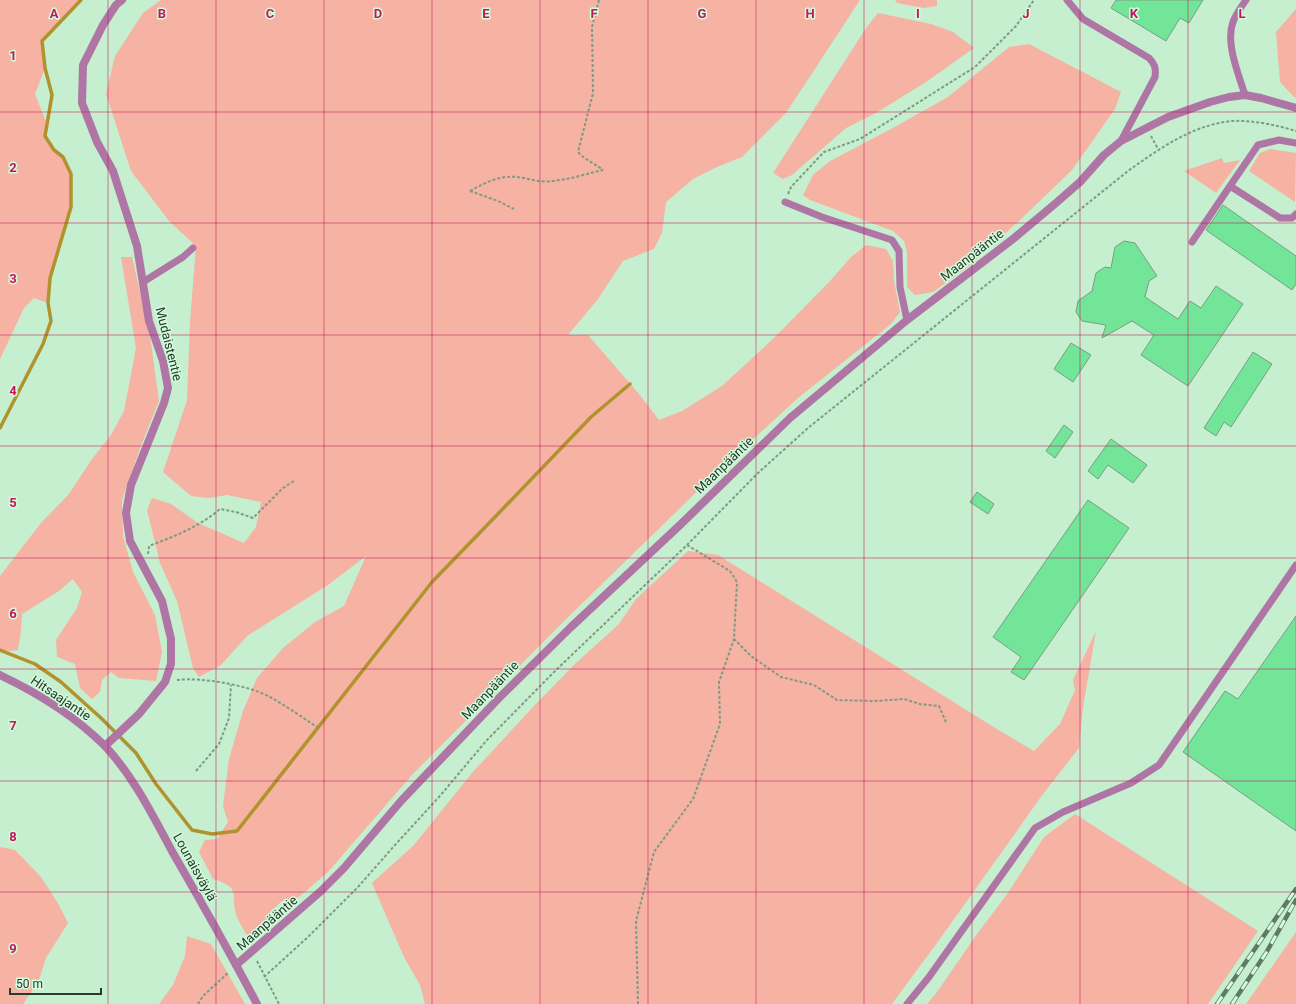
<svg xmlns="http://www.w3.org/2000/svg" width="1296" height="1004" font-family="Roboto,sans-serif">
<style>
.green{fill:#f6b2a3}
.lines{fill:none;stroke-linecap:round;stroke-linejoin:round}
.stream{stroke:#b0932d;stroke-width:3.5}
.building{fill:#72e598;stroke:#789f82}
.path{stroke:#7d9b84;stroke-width:2;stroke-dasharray:3 2;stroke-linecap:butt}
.service{stroke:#ae75a5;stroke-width:7}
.minor{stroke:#ae75a5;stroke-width:8}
.tertiary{stroke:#ae75a5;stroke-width:8}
.rail-casing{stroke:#607966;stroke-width:4.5}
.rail{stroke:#d2fcdc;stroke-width:3;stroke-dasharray:9;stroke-linecap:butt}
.grid{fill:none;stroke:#c2185b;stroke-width:1;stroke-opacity:0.55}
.labels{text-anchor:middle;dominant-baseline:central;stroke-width:3;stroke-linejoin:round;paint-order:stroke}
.street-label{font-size:13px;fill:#293a2d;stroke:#d2fcdc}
.grid-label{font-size:13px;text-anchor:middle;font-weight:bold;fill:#c2185b;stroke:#d2fcdc;stroke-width:3;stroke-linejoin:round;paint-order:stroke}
</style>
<rect width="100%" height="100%" fill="#c5efcf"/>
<path class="green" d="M0,0H81L42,41L45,68L35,94L46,122L45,136L54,150L63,157L71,174V207L50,278L48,303L34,298L24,308L0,359Z
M161,0H860L786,113L742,157L717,167L693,179L666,202L662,233L654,249L623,261L598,299L568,335H588L639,394L659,420L682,411L722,386L775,337L830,281L851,257L866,245L886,249L893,261L894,281L900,312L891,324L798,398L716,473L565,620L411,776L328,872L299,897L282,901L270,912L263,934L249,940C246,932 240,925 237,917C229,895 244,889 213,879L199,852L205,840L217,839L228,822L223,806L229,759L243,711L257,678L283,648L315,622L344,606L366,556L328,585L247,636L221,665L199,677L193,668L177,601L160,563L147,510L152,498L171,504L198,523L244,543L256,527L261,502L227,495L209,498L191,496L163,472L187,400L190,322L196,246L169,221L131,171L106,94L115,56L143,13Z
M895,0H937V6L923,8L897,3Z
M1296,9V98L1294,97L1280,82L1276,32Z
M878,13L931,24L953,32L974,48L926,82L876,113L846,128L792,175L783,179L773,173L866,28Z
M1029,44L1121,92L1115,109L1072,170L1019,221L965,269L933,292L915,295L907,287V252L904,241L893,231L810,200L803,195L813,175L830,161L893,128L948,97L1009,47Z
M1270,149L1296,153L1295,202L1249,171L1260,153Z
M1222,158L1224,163L1240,160L1216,193L1184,171Z
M121,257H132L150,336L159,401L142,443L122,500L123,536L133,572L155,615L162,652L156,681L119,678L111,672L102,680L100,692L92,699L80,688L75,664L57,657L56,640L77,608L82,592L73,579L59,591L22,614L21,630L18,650L0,652V576L41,523L69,494L92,459L111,435L124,411L136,348Z
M688,551L718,555L1000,731L1034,751L1060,724L1075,690L1073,680L1096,631L1083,707L1079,748L1043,794L942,936L892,1004H425L420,985L404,957L372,883L413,846L472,773L533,707L575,664L619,624L636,599Z
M1075,814L1258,931L1208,1004H927L937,992L977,934L1008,893L1044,837Z
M1,847L15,850L41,877L59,905L68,923L46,958L38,983L23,1004H0V848Z
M1296,932V1004H1246Z
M187,936L211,944L245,1004H159L173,985L185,956Z"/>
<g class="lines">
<path class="stream" d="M0,428L43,344L51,321L48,303L50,278L71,207V174L63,157L54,150L45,136L52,95L45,68L42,41L81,0
M0,650L35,664L61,682L101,718L136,753L156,784L192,830L212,834L237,831L432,582L494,518L591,417L630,384"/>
</g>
<path class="building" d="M1116,0H1203L1189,23L1180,18L1166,41L1111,8Z
M1223,205L1296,256V284L1292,290L1206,230Z
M1124,241L1135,243L1157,276L1149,281L1145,297L1178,319L1190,301L1201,308L1216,286L1243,304L1188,386L1141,355L1154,335L1132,321L1102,338L1106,325L1082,321L1076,312L1078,301L1092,291L1096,273L1105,267L1111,268L1115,247Z
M1071,343L1091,355L1073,382L1054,369Z
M1253,352L1272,364L1231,427L1224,422L1216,436L1204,428Z
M1064,425L1073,432L1055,458L1046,451Z
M1111,439L1147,465L1133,483L1108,465L1098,479L1088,471Z
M977,492L994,504L988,514L970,502Z
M1088,500L1129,528L1024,680L1011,672L1021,657L993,637Z
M1296,616V831L1183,752L1225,691L1238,699Z"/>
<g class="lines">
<path class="path" d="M599,0L592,27L593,93L578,152C585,160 594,163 603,170
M1151,136L1158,149
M470,191C485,183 499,175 517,177C528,178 539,183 551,181C568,180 586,174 603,170
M470,191L498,201L514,209
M788,194L791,187L824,152L860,139L975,67L1016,26L1034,0
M687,545L730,571L737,582L734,639L751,656L781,677L814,685L837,700L874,701L904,699L920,704L939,706L946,722
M148,554L149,546C175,536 199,527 220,509L236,512L253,518L283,488L294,481
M177,680C201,677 248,685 270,697C286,706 302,717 317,727
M196,771L219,744L229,718L231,685
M257,961L279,1004
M264,977L309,936L358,887L395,845L439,797L487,740L556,670L687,545L758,473L808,428L1128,171C1159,149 1192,125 1232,121C1253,120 1276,125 1296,131
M198,1004L203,996L229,972
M638,1004L636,921L654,852L693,799L720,724L719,682L734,639"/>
<path class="service" d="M1067,0L1083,19L1149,58C1155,64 1156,68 1155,77L1121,141
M1245,95C1239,75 1225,43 1233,22C1236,14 1241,7 1246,0
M1296,143L1279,140L1258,145L1230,186L1280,218H1292L1296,214
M785,202L822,217L892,240L899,251L900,287L907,320
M1192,242L1230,186
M143,282L183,257L193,248
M907,1004L929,977L1035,828L1063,812L1131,783L1159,765L1296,565"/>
<path class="minor" d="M105,746L139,714L165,682L171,664V639L162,601L130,541L126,513L131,485L164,403L168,388L163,361L149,321L137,246L113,171L97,142L82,103L83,65L103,25L116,5L122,0
M236,965L321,891L344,868L401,801L499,698L570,628L680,525L790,418L907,320L1013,239L1056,203L1080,182L1104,155L1121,141L1168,117L1210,102L1229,97L1245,95L1261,98L1296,108"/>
<path class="tertiary" d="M0,675C38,693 75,716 105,746C134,777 153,816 173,853C202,903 230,953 257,1004"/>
<defs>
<path id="rail" d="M1217,1004L1296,889
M1232,1004L1266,953L1296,900"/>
</defs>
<use href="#rail" class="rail-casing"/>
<use href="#rail" class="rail"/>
</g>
<path class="grid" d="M108,0V1004M216,0V1004M324,0V1004M432,0V1004M540,0V1004M648,0V1004M756,0V1004M864,0V1004M972,0V1004M1080,0V1004M1188,0V1004M0,112H1296M0,223H1296M0,335H1296M0,446H1296M0,558H1296M0,669H1296M0,781H1296M0,892H1296"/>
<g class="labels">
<g class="street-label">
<text transform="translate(972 255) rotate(-38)">Maanpääntie</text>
<text transform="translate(169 344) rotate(76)">Mudaistentie</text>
<text transform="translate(724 465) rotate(-44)">Maanpääntie</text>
<text transform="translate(490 690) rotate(-46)">Maanpääntie</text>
<text transform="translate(61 698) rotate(34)">Hitsaajantie</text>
<text transform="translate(195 867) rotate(61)">Lounaisväylä</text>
<text transform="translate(267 923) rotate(-41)">Maanpääntie</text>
</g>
</g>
<g class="grid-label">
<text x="54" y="18">A</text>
<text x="162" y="18">B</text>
<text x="270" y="18">C</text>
<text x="378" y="18">D</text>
<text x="486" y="18">E</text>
<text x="594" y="18">F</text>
<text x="702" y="18">G</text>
<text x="810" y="18">H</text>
<text x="918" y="18">I</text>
<text x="1026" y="18">J</text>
<text x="1134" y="18">K</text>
<text x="1242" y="18">L</text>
<text x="13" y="60">1</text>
<text x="13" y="172">2</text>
<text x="13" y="283">3</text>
<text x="13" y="395">4</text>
<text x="13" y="507">5</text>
<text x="13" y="618">6</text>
<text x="13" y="730">7</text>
<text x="13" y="841">8</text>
<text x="13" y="953">9</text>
</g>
<path d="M10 988v6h91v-6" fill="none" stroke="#293a2d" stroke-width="2"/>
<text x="16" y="988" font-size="12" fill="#293a2d" stroke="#d2fcdc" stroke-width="3" paint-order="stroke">50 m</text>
</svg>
